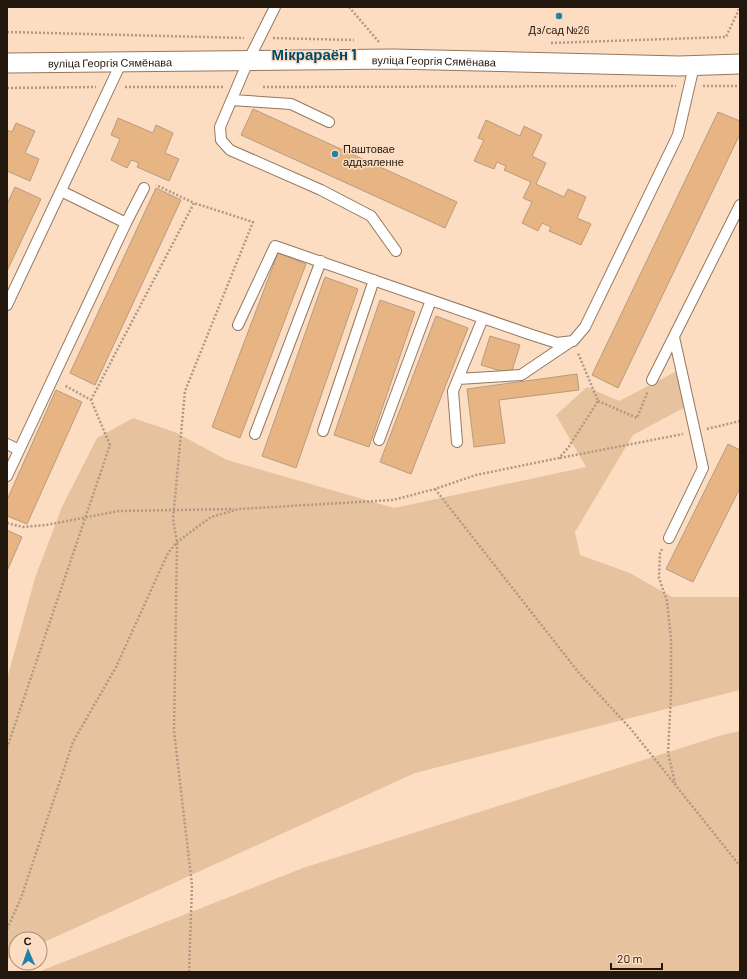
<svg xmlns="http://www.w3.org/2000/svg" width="747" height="979" font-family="Barlow,sans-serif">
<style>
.green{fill:#e7c29f}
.building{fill:#e7b484;stroke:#b79b81}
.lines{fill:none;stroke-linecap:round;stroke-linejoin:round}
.service-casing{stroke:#93785f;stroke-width:12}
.minor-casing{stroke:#93785f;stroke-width:21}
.path{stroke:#b09883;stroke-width:2.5;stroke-dasharray:2 2;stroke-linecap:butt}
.service{stroke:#fff;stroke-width:10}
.minor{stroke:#fff;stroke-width:19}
.poi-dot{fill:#1f81ac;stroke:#fcddc2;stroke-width:1.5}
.labels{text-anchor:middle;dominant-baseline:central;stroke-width:3;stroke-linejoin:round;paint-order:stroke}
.poi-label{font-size:11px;fill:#22170d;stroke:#fcddc2}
.street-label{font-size:11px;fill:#22170d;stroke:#fcddc2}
.district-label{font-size:15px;font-weight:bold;fill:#014b68;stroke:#fcddc2}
</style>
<rect width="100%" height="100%" fill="#fcddc2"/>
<path class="green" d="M677,371L695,402L633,435L575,532L580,555L630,573L672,597H740V690L415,773L40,944V939H16V955L7,959V679L35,578L62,507L97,438L133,418L175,432L227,460L394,508L586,467L556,415L587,387L619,401Z
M740,731V972H38L303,868L722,735Z"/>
<path class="building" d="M253,109L457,202L445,228L241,135Z
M718,112L740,121V134L618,388L592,375Z
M118,118L153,133L156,125L173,133L165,153L179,159L169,181L137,167L139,163L131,160L127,168L111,160L120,139L111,135Z
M486,120L520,136L524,126L542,135L532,156L546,163L536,184L564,197L568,189L586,197L577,218L591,224L581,245L549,231L551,227L542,223L538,231L522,223L532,202L523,198L531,182L504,170L506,166L497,162L494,169L474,161L484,140L478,138Z
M16,123L35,131L25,153L39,159L30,181L7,171V130L12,132Z
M15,187L41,199L7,271V204Z
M156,188L181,200L95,385L70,373Z
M278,253L306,264L240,438L212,427Z
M325,277L358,289L296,468L262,456Z
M380,300L415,312L369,447L334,435Z
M436,316L468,328L411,474L380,462Z
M490,336L520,345L511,374L481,365Z
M577,374L579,390L499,400L505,443L474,447L467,389Z
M56,390L82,402L27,524L7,516V500Z
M728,444L740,450V488L693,582L666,569Z
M7,530L22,537L7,571Z"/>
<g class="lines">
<defs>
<path id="service" d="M275,7L249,59L220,127L221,140L230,150L321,190L371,216L396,251
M232,100L291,104L329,122
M126,223L144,188
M7,305L122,61
M238,325L275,246L529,334L557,343L573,341L585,327L678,135L694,66
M458,379L521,375L570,342
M652,380L740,205
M323,431L374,280
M255,434L321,261
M379,440L431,300
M457,442L453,391L483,318
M7,444L19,450
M7,476L126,223L61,191
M669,538L703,468L674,337"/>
<g id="minor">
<path id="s1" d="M7,63L393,59L679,66L740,64"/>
</g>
</defs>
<use href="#service" class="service-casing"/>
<use href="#minor" class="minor-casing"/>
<path class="path" d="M349,7L379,42
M7,32L244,38
M273,38L354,40
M551,43L726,37L740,7
M703,86H740
M125,87H224
M263,87L676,86
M7,88L96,87
M91,400L194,203L156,185
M598,401L637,418L648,391
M707,429L740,421
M560,458L683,434
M435,489L579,673L630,728L740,866
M7,523L23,527L46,525L119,511L234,509
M662,549L660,553L659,578L667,601L671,639V694L668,753L675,783
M7,748L110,445L91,400L64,385
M7,929L21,898L73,742L116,667L168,553L177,542L211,517L239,509L393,500L435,489L476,475L559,458L568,448L598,401L578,353
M189,972L192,885L174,731L177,542L173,519L185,391L253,222L194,203"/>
<use href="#service" class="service"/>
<use href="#minor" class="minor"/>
</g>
<g class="poi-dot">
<circle cx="559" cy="16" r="4"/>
<circle cx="335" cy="154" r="4"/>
</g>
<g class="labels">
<g class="poi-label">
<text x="559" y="29">Дз/сад №26</text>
<text x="343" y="148" text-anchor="start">Паштовае<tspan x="343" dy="13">аддзяленне</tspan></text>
</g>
<g class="street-label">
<text stroke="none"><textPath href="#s1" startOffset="427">вуліца Георгія Сямёнава</textPath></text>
<text stroke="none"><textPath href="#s1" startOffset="103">вуліца Георгія Сямёнава</textPath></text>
</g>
<g class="district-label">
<text x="314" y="54">Мікрараён 1</text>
</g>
</g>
<rect width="747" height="979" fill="none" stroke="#22170d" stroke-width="16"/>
<g transform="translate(28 951) rotate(358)"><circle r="19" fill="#fcddc2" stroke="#a58e7a"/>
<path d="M0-3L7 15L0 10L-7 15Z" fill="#1f81ac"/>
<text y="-6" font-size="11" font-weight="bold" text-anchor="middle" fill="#22170d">С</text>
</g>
<path d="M611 963v6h51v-6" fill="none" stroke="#22170d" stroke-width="2"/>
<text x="617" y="963" font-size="12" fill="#22170d" stroke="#fcddc2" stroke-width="3" paint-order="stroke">20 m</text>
</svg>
